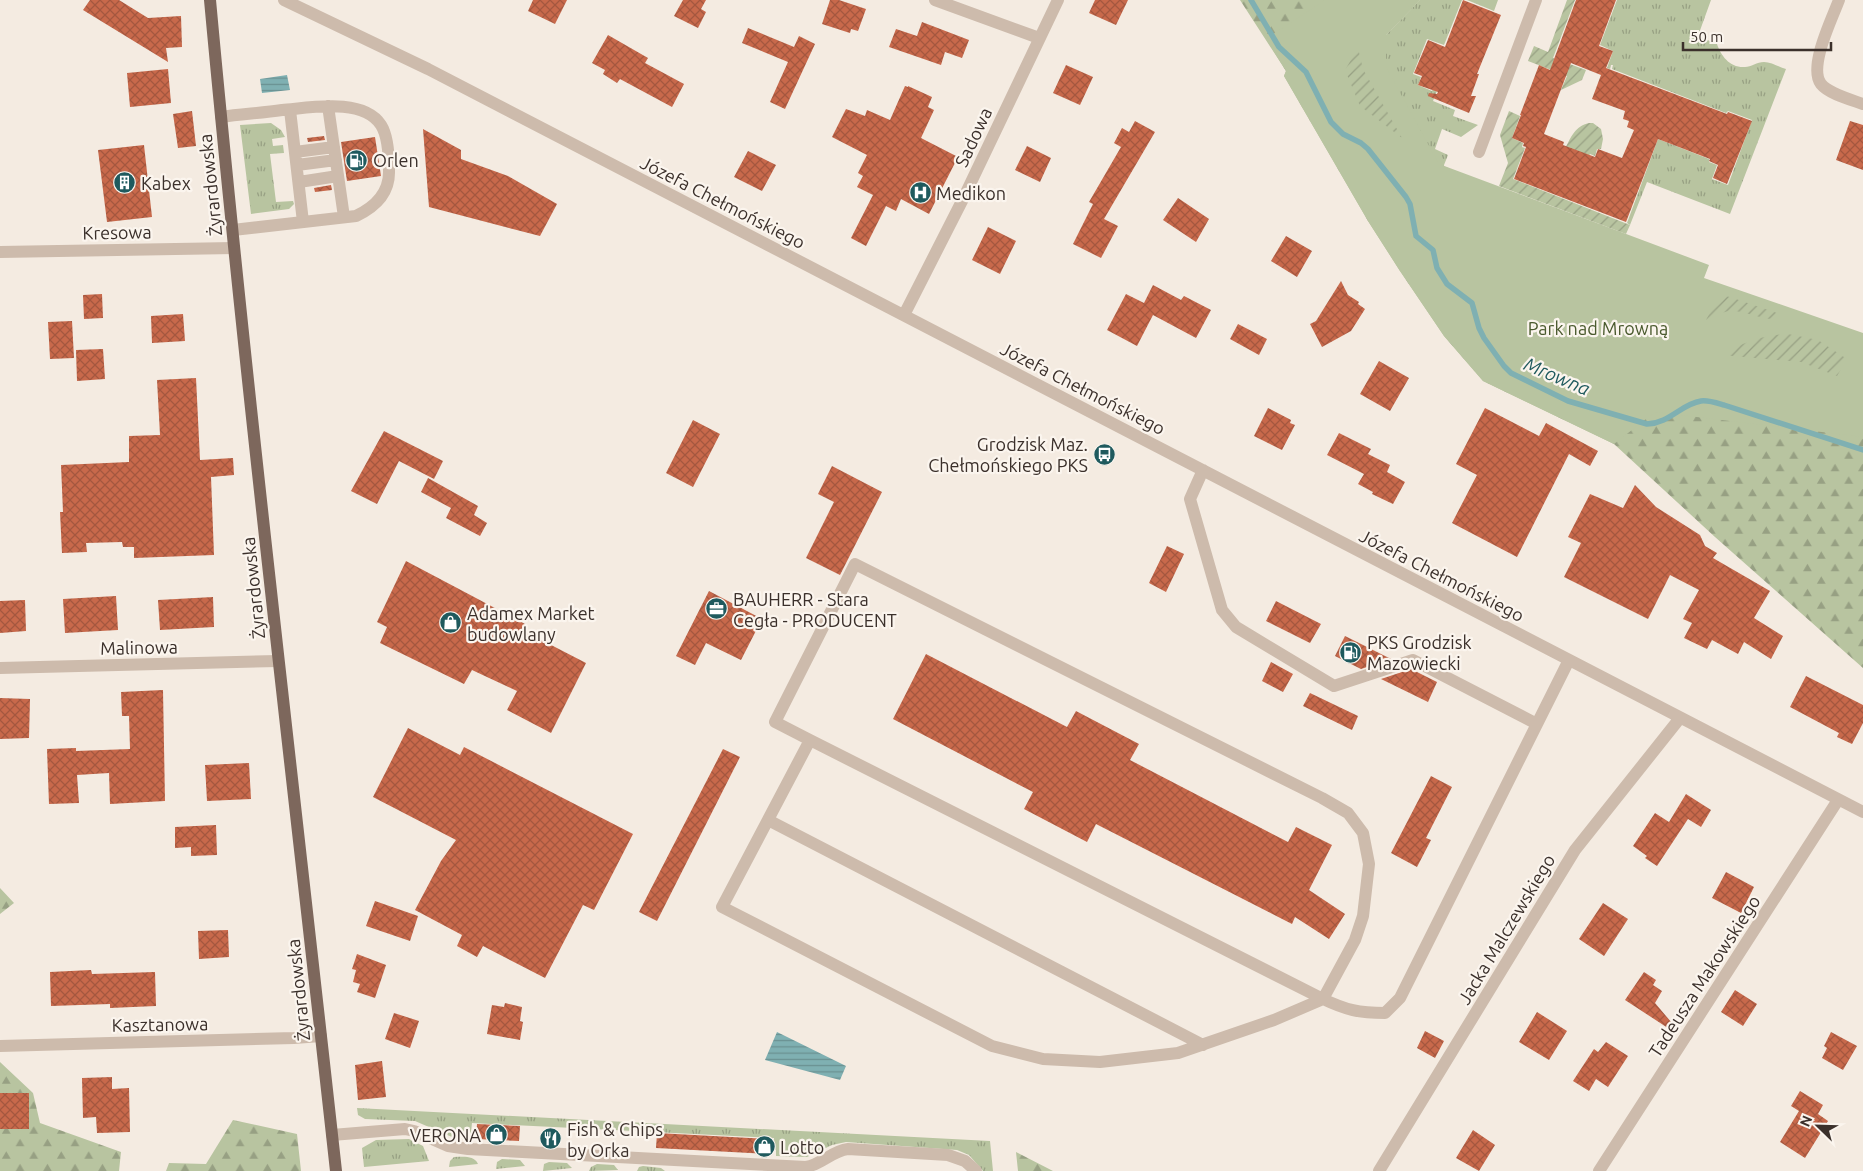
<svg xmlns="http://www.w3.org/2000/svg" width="1863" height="1171" font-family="Ubuntu,sans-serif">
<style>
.grass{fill:url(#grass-tufts)}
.forest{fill:url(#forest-firs)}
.park{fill:#b8c4a0}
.garden{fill:url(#garden-furrows)}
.water{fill:url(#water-rules)}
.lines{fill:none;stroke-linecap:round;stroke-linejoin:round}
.stream{stroke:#7fb0b2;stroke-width:5.5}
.building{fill:url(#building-cross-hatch);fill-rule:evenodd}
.minor{stroke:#cdbbac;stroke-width:12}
.major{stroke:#7d675c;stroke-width:12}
.labels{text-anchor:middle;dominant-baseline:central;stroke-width:4.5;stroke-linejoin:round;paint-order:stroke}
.street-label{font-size:18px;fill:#3b302b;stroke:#fbf5ee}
.poi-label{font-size:18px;fill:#3b302b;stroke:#fbf5ee;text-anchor:start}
.park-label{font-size:18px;fill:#4a5a2e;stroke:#fbf5ee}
.water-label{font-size:19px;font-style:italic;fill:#1f5a5e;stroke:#fbf5ee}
</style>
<defs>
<pattern id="grass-tufts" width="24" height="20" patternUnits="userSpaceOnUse" patternTransform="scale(1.25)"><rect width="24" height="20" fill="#b8c4a0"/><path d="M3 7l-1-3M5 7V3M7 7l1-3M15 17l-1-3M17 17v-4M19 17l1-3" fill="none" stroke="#97a083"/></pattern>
<pattern id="forest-firs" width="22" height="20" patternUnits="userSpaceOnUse" patternTransform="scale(1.25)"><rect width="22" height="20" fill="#b8c4a0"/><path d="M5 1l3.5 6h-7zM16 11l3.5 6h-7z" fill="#97a083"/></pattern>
<pattern id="garden-furrows" width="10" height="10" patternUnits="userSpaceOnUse" patternTransform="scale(1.25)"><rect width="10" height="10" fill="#b8c4a0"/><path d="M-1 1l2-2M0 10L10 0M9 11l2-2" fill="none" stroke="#97a083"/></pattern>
<pattern id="water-rules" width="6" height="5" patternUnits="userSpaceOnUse" patternTransform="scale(1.25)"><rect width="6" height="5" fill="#7fb0b2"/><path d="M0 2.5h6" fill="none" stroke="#699091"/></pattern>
<pattern id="building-cross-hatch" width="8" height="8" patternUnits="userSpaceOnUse" patternTransform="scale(1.25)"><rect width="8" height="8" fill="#c8694b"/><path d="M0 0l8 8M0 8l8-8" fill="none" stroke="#a4573f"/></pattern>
</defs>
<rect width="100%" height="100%" fill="#f4ebe1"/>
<path class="grass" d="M1420,0H1462L1444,45L1427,39L1413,74L1421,77L1418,85L1432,91L1434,86L1438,88L1433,101L1455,110L1453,116L1478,125L1461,137L1442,129L1435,149L1448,155L1444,165L1447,192L1370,65L1386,35Z
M1467,0H1498L1494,11Z
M1617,0H1711L1698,36L1717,44C1721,56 1730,68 1745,67C1751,67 1757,62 1764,62C1771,62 1779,67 1786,69L1730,214L1647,182L1630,225L1627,223L1658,139L1709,159V162L1717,165L1712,179L1728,185L1752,120L1728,111L1726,113L1612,69L1613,65H1611L1610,69L1607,68L1613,51L1600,45Z
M271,123L281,130L285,137L272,139L273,146L283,145L284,153L270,154L276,202L293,201L294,204L289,209L251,214L240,125Z
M357,1108L990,1141L993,1171H983L969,1155L957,1150L846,1142L832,1145L807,1157L776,1156V1150L773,1149L774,1138L472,1123L470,1141L452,1137L415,1121L365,1119L358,1115Z
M409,1139L423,1146L429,1161L364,1167L362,1148L376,1140Z
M454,1157C463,1157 474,1155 478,1164L449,1167L450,1161Z
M502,1159L520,1160L525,1166L496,1169L497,1162Z
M549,1162L567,1163L572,1168L543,1171L544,1164Z
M597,1164L614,1165L618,1170L589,1171L591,1167Z
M643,1166L661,1168L665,1171H637L639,1167Z"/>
<path class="forest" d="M1240,0H1420L1386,35L1368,34L1400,147L1863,350V668L1715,537L1614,444L1483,381L1444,336L1400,271L1368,221L1284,76L1286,71Z
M0,888L14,903L0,914Z
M0,1062L33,1093L40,1123L121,1152L119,1171H0Z
M233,1120L297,1134L301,1171H166L169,1163L206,1164Z
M1016,1152L1053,1171H1018Z"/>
<path class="park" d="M1325,0H1420L1386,35V67L1439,164L1709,265L1704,278L1863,333V437L1655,412L1614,444L1483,381L1444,336L1400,271L1368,221L1284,76L1286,71L1266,39Z"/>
<path class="garden" d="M1567,0H1575L1553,58L1586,70L1582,80L1561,90L1567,76L1528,61L1534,46L1548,52Z
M1358,48L1363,69L1402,138L1360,106L1345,70Z
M1509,111L1520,116L1512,138L1523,143L1522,147L1525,148L1513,179L1630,225L1626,234L1499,186L1508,163L1500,135Z
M1589,123H1593L1601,129L1603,139L1601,149H1597L1595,156L1590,154L1588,157L1577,154L1578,151L1565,149C1571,137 1575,126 1589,123Z
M1725,296L1730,297L1780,314L1774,319C1759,319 1744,310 1729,311C1722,312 1713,317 1706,320L1715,303Z
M1788,334L1818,340L1847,359L1837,376L1801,362L1722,355C1743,342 1763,335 1788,334Z"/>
<path class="water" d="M287,75L290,90L262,93L260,79Z
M777,1032L846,1066L840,1080L765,1060Z"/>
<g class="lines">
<path class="stream" d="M1251,0L1279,47L1306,72L1331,122L1343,134L1361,143L1368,149L1406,197L1410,204L1416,236L1433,250L1437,268L1447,284L1472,303L1479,328L1484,338L1504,366L1511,373L1568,401L1647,424C1670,423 1681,404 1701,401C1708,400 1717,403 1724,405L1863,450"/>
</g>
<path class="building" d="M90,0H119L148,18L181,16L182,47L166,48L168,62L83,10Z
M533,0H567L555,24L528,11Z
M683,0H706L701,9L706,12L698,28L674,16Z
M830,0H839L866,9L858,31L851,29L850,33L822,24Z
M1095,0H1128L1116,25L1089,13Z
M1463,0L1501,15L1477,74H1479L1471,96H1476L1469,113L1428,96L1429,93L1437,94L1438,92L1418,85L1422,76L1414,73L1428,40L1445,47Z
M1576,0H1616L1599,46L1613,51L1606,68L1727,114L1728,112L1752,121L1727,184L1713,178L1718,165L1709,161L1710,159L1658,139L1626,222L1514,179L1526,147L1523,146L1524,143L1512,138L1521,115H1520L1539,65L1550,70ZM1571,63L1601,75L1592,99L1625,111L1623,119L1629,121L1627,127L1634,130L1622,158L1598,149L1595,157L1563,145L1564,142L1544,134Z
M922,22L969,40L962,58L945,52L941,65L889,47L896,29L917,36Z
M748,28L794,47L799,36L815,44L785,109L770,102L788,62L742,43Z
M608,35L648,58L645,63L684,84L672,107L620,79L617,83L603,74L605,70L592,63Z
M1066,65L1093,77L1080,105L1053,93Z
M168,69L171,103L130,107L127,73Z
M905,86L908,87V86L932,97L928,107L934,110L921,138L958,157L929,214L901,199L896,211L886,206L866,246L851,238L873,195L857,187L863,176L858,173L867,155L832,137L846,109L865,116L867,110L890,120Z
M192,111L196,146L178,148L173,114Z
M1135,121L1155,132L1104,219L1118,226L1101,258L1073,244L1093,204L1089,202L1121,147L1114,143L1122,128L1129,132Z
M1850,121L1863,125V170L1836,160Z
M423,129L461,150V159L508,176L557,204L540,236L429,207Z
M324,136L325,140L308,142L307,138Z
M375,137L381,176L347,181L341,142Z
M144,145L152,217L107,222L98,150Z
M1027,146L1051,158L1040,182L1015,170Z
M748,151L776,165L762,191L734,177Z
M331,185L332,190L315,192L314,188Z
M1178,198L1209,219L1196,242L1163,220Z
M988,227L1016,241L1000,274L972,260Z
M1286,236L1312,251L1297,277L1271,261Z
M1341,281L1348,295L1359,302L1358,304L1365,309L1351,331L1322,347L1310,324L1316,321Z
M1153,285L1181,300L1184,296L1211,310L1196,338L1153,315L1137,346L1107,330L1126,294L1144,303Z
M102,294L103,318L84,319L83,295Z
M183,314L185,341L152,343L151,316Z
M72,321L74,358L50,359L48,322Z
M1238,324L1267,339L1259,355L1230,339Z
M103,349L105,379L77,381L76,350Z
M1379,361L1409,378L1390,411L1360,394Z
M196,378L200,460L233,458L234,475L211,477L214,555L134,558V547H123L122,542L86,543L87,552L62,553L60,512H63L61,465L129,462V436L160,435L157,380Z
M1268,408L1291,420L1290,423L1295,425L1282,450L1254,436Z
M1485,408L1539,436L1546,423L1598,451L1590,466L1569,454L1517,557L1452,523L1477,475L1456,464Z
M693,420L720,434L693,487L666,473Z
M384,431L443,461L434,479L399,461L377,504L351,491Z
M1339,433L1371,449L1368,454L1390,465L1387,472L1405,482L1393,504L1372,494L1373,492L1358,484L1364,474L1327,455Z
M832,466L882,492L840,575L806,558L834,502L818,494Z
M428,478L478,506L474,515L487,523L480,536L446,518L451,508L421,492Z
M1635,485L1656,507L1700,535L1705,546L1717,553L1713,558L1770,591L1754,618L1783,636L1771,659L1744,642L1738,654L1712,640L1707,649L1684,638L1692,623L1683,619L1699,590L1670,575L1648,619L1564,577L1581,543L1568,537L1590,494L1623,508Z
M1167,546L1184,554L1166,592L1149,583Z
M406,561L525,624L522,630L586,663L551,733L507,710L517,691L472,670L464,684L380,643L387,627L377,622Z
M709,591L762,619L741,660L706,643L695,665L676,656Z
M116,596L118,630L65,633L63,599Z
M213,597L214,627L160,630L158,600Z
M25,600L26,631L0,633V601Z
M1276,601L1321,624L1310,643L1266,621Z
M1345,636L1391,659L1361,669L1335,656Z
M926,654L1067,727L1076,711L1139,744L1130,760L1288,842L1296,827L1332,845L1309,890L1345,914L1329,939L1295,917L1292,924L1096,824L1087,842L1024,809L1033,792L893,719Z
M1271,662L1293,674L1283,692L1262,681Z
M1411,669L1437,682L1428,702L1381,679Z
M1806,676L1863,705V723L1852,744L1837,737L1839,733L1790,707Z
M163,690L165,801L110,804L109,773L77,775L79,803L49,804L47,749L76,748V751L130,749L129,716H122L121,692Z
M1310,693L1358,716L1352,730L1303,706Z
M0,698L30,699L29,738L0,739Z
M408,728L460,755L464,747L633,834L594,910L583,905L545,978L483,946L477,957L457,946L462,935L415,910L441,861L456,840L373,797Z
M723,749L740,757L657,921L639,912Z
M249,763L251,799L207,801L205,765Z
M1431,776L1452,787L1426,838L1431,840L1417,867L1391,853Z
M1686,794L1711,810L1701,827L1688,819L1657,866L1645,858L1647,856L1633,846L1655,813L1669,822Z
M216,825L217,855L191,856V847L175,848V827Z
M1726,872L1754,887L1741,913L1712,898Z
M375,901L418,916L410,941L366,926Z
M1603,903L1628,919L1604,956L1579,939Z
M228,930L229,957L199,959L198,931Z
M357,954L386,965L375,998L357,992L360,984L353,982L356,970L352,969Z
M91,970L92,974L155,972L156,1006L110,1008V1004L51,1006L50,972Z
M1644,972L1656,980L1653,985L1662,991L1655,1003L1677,1029L1674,1032L1625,1000Z
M1735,990L1757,1004L1743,1026L1721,1012Z
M505,1003L522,1007L520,1021L523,1022L520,1040L487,1034L492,1005L504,1007Z
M1537,1012L1567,1031L1549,1060L1519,1042Z
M394,1013L419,1021L410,1048L385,1039Z
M1425,1031L1444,1041L1435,1058L1417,1048Z
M1831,1032L1857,1046L1843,1070L1822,1058L1827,1048L1824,1046Z
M1606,1042L1628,1056L1608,1087L1596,1079L1589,1091L1573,1081L1594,1049L1598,1052Z
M382,1061L386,1097L358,1100L355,1065Z
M112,1077V1089L129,1088L130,1132L97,1133L96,1117L83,1118L82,1078Z
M1800,1091L1823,1105L1818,1114L1828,1121L1805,1158L1780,1142L1799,1111L1791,1106Z
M0,1093H29V1129H0Z
M477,1124L520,1126L519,1141L476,1139Z
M1473,1130L1495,1145L1479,1171L1456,1158Z
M657,1133L771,1139V1154L656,1148Z"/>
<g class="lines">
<path class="minor" d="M284,0L428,69L1863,812
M935,0L1039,38
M1839,0C1832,19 1808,67 1821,84C1829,94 1852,100 1863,104
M328,106L344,217
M290,110L303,222
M221,117C242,114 262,113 282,110C309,108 363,97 381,125C388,136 389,157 389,170C390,193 375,207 356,216L233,230
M295,152L334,147
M1479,152L1536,0
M297,165L336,160
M299,182L338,176
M0,252L234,248
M904,315L963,199L1058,0
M1203,470L1190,499L1222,610L1236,627L1334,686L1413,660L1537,724
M0,668L278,661
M810,740L722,907L992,1046L1043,1059L1100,1062L1178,1053L1274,1020L1323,999L1355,940L1363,916L1369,864L1363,833L1348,813L1322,798L855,564L775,722L810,740L1323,999C1346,1010 1359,1013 1385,1013L1400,998L1569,660
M768,820L1203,1045
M0,1046L294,1038L321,1036
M332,1135L405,1129L414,1131L448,1146L468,1149L806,1167C822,1164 832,1151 848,1149L948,1155L965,1161L976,1171
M1379,1171L1575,850L1680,718
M1599,1171L1838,800"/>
<path class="major" d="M210,0C246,391 293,781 336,1171"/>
</g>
<defs>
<symbol id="fuel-disc" viewBox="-11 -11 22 22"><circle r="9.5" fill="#1f5a5e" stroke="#fbf5ee"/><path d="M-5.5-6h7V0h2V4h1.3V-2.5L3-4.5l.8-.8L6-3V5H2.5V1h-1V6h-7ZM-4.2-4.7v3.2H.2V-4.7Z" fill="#fff"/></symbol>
<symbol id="building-disc" viewBox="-11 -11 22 22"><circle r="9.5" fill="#1f5a5e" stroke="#fbf5ee"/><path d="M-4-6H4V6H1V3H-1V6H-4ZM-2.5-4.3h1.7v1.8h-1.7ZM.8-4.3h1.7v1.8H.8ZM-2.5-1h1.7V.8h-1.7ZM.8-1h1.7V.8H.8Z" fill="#fff"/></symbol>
<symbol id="hospital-disc" viewBox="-11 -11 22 22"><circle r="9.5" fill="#1f5a5e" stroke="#fbf5ee"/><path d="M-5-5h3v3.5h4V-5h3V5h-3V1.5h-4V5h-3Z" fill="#fff"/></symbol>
<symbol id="bus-disc" viewBox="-11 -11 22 22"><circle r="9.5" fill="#1f5a5e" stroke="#fbf5ee"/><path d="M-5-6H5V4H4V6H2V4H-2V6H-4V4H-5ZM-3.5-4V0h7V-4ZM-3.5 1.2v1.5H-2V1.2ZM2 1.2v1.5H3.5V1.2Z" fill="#fff"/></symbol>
<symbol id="office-disc" viewBox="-11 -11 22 22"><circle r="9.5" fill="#1f5a5e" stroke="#fbf5ee"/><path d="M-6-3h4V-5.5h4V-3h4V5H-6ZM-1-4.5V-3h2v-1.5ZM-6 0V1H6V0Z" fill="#fff"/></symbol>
<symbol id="shop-disc" viewBox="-11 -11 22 22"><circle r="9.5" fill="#1f5a5e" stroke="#fbf5ee"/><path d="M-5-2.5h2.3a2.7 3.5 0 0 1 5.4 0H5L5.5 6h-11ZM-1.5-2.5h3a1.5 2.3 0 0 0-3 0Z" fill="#fff"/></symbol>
<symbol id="restaurant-disc" viewBox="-11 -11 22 22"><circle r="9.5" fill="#1f5a5e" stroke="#fbf5ee"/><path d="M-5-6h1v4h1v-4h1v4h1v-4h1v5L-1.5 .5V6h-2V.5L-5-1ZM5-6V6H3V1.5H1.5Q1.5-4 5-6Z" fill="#fff"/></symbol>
</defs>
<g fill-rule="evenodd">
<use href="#fuel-disc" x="344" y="148" width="25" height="25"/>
<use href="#building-disc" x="112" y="170" width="25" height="25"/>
<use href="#hospital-disc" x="908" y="180" width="25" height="25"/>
<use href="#bus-disc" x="1092" y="442" width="25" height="25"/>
<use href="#office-disc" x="704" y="596" width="25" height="25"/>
<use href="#shop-disc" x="438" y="610" width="25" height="25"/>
<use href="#fuel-disc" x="1338" y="640" width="25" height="25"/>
<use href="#shop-disc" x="484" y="1122" width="25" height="25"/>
<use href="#restaurant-disc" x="538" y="1126" width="25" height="25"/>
<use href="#shop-disc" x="752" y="1134" width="25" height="25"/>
</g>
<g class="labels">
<g class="street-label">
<text transform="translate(973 137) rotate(-65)">Sadowa</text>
<text transform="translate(210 185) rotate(-96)">Żyrardowska</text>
<text transform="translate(723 202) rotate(27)">Józefa Chełmońskiego</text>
<text transform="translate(117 232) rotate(-1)">Kresowa</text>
<text transform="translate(1083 388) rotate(27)">Józefa Chełmońskiego</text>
<text transform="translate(1442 575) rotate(27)">Józefa Chełmońskiego</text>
<text transform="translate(253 588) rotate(-96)">Żyrardowska</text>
<text transform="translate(139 647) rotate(-1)">Malinowa</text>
<text transform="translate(1506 929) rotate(-59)">Jacka Malczewskiego</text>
<text transform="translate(1704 976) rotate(-57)">Tadeusza Makowskiego</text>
<text transform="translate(298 990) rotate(-96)">Żyrardowska</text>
<text transform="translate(160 1024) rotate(-1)">Kasztanowa</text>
</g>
<g class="poi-label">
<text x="373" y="160">Orlen</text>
<text x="141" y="183">Kabex</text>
<text x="936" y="193">Medikon</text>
<text x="1088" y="444" text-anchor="end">Grodzisk Maz.<tspan x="1088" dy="21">Chełmońskiego PKS</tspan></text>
<text x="733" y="599">BAUHERR - Stara<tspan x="733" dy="21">Cegła - PRODUCENT</tspan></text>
<text x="467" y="613">Adamex Market<tspan x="467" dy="21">budowlany</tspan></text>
<text x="1367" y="642">PKS Grodzisk<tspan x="1367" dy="21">Mazowiecki</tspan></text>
<text x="567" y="1129">Fish &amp; Chips<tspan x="567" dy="21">by Orka</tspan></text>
<text x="481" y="1135" text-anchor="end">VERONA</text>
<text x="780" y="1147">Lotto</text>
</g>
<g class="park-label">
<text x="1598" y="328">Park nad Mrowną</text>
</g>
<g class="water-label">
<text transform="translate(1557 376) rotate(23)">Mrowna</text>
</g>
</g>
<g transform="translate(1818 1126) rotate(293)" stroke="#fbf5ee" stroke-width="4" paint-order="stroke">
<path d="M0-4L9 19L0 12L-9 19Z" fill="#3b302b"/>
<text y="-8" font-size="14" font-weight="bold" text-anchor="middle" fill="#3b302b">N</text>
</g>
<path d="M1683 42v8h148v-8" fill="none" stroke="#3b302b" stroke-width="2.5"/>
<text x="1690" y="42" font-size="15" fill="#3b302b" stroke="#fbf5ee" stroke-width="4" paint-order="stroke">50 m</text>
</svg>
